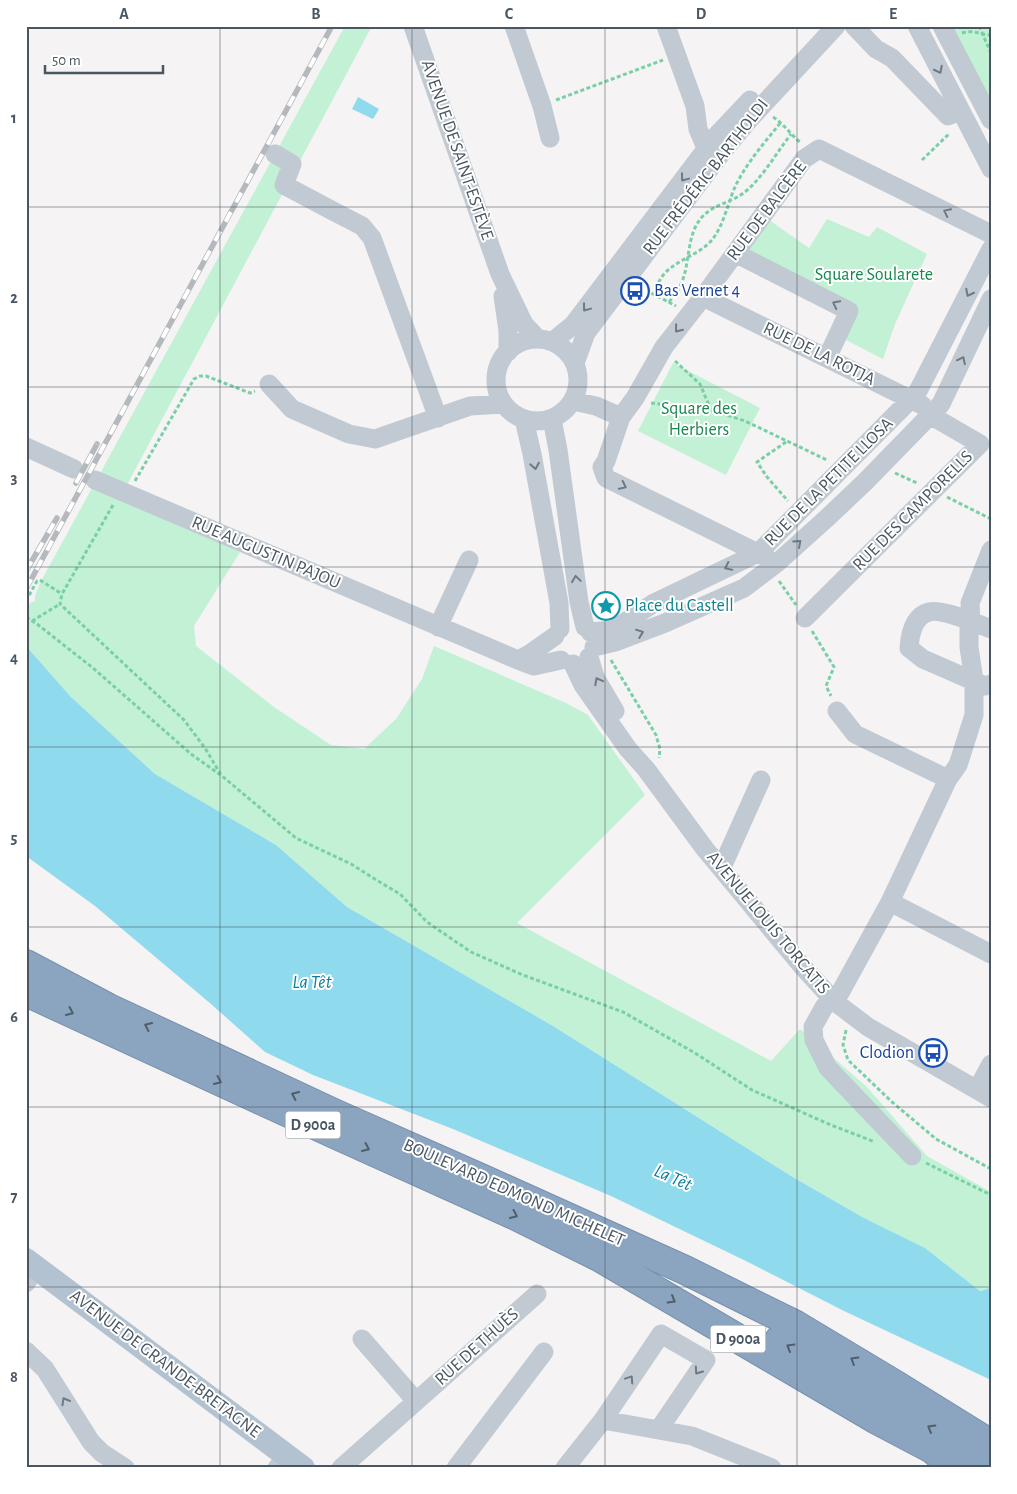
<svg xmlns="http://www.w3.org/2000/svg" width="1017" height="1494" font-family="'Alegreya Sans',sans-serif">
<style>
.green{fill:#c3f1d5}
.water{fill:#90daee}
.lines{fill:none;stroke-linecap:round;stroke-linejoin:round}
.highway-casing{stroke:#7690ad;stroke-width:30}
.path{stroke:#7ad0a6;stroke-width:3;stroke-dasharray:4 2.5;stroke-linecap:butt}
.minor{stroke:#c1cad2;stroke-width:19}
.major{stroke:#b3c2d1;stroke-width:24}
.highway{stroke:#8ba5c1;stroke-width:28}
.rail-casing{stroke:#b5b8bd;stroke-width:5.5}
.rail{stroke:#fff;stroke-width:4;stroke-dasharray:11;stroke-linecap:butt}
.oneway{stroke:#6e7983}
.oneway2{stroke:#505e6b}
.grid{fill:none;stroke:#4a5661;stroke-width:1;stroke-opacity:0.55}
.labels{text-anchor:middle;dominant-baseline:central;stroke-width:4;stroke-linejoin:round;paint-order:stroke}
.shield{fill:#fff;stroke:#808990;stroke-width:1}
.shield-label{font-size:16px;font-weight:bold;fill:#4a5661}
.street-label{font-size:18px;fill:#4a5661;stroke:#fff}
.park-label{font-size:18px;fill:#17864f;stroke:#fff}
.transit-label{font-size:18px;fill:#164399;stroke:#fff;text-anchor:start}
.culture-label{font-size:18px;fill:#0d838f;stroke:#fff;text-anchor:start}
.water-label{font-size:19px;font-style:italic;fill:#0c7c9b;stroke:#fff}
.neatline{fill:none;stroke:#4a5661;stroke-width:2}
.grid-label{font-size:16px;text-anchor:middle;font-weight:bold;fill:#4a5661}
</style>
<rect width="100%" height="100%" fill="#f5f3f3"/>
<path class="green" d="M345,26H372L120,498L240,552L194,626L196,646L274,707L331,745L364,749L396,719L422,679L434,646L566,703L588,715L645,795L517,923L771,1061L800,1029L867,1087L927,1156L991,1192V1288L980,1291L925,1248L864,1218L791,1176L553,1026L347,907L276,845L155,774L71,697L26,646V610L30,603L35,601V596L40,583Z
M950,26H991V108Z
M827,219L869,237L877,227L927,254L895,324L883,359L844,339L854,308L747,250L769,220L809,248Z
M673,363L760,408L726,475L638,431Z"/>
<path class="water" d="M358,97L379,109L373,119L352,109Z
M26,646L71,697L155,774L276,845L347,907L553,1026L791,1176L864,1218L925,1248L980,1291L991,1288V1380L844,1311L748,1262L611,1196L453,1129L313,1075L265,1052L211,1004L95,906L26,856Z"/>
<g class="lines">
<defs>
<path id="highway" d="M26,964L109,1008L336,1114L483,1179L685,1270L796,1325L896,1385L991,1444
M26,992L332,1133L514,1215L599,1257L877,1420L932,1449L954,1468
M779,1340L945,1436L983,1468"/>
</defs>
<use href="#highway" class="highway-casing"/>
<path class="path" d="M979,26L991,53
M962,33C972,29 981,35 991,35
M556,100L663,60
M773,117C784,124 791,135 801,143
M922,160L950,133
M640,287L676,306
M655,295C656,290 657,284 660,280C669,262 698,256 711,241C725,225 728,199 738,181C749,160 766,141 781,122
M669,302C675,295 680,288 683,279C690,259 687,234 702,217C713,205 729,203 742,194C760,182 777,152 791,134
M675,361L700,384L711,410
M651,403L711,410L745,421L827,460
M786,442L757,462L767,477L788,501
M895,473L917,483
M135,481L194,379L200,376H206L250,393L255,391
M947,497L991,519
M113,505L62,594L60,604L184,720L205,748L221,775
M779,581L796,605
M26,601L37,581L40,580L62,594
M26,617L37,624L93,668L191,754L222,776L296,838L351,864L378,881L400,894L427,922L471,952L523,975L623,1012L695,1053L752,1090L831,1125L875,1142
M32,621L60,604
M812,631L834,667L826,686L831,696
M611,660L656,735L660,749L659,758
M846,1030L843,1045L848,1060L892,1102L936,1139L991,1169
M926,1163L991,1195"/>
<path class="minor" d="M413,26L500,274L524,324L538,339
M514,26L542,106L550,138
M666,26L695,106L698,129L706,148L714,152
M854,26L876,49L892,58L948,116L961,111
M917,26L991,169
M942,26L991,120
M275,154L292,164L284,185L333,211L362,226L372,238L438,418
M735,253L849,311L827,358
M503,296L508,331V352
M703,297L922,405
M496 380a41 41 0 1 1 82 0a41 41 0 1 1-82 0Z
M552,342L573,325L716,136L750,100
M575,363L586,333L720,155L747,122L836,26
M269,384L292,409L349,434L375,439L470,406L504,404
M573,401L596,406L621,417L635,398L664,347L703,297L804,159L819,149L991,234
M621,417L606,461L602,467L606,478L766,557
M524,419L532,454L559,603L560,629
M552,419L558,450L579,602L585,627
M26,447L74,469
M95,480L518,660L534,666L561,660
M805,618L980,444L930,415
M438,627L469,560
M991,629C978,624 941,608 929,612C914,616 910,634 909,648L923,659L985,686L991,684
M590,632L613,630L654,603L758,553L917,393L991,249
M594,647L615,642L665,623L744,588L777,563L827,518L865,482L941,404L991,299
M589,657L595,677L615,711
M518,660L531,653L555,636
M573,664L583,685L628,749L646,769L705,849L802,966L835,1002L868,1027L991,1098
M837,711L855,734L948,779
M722,867L761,780
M890,902L991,954
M832,999L824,1007L813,1027L814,1040L828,1068L912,1156
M835,1002L890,902L948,779L958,765L974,715V681L969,647V627L971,621L970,603L991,550
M977,1090L991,1064
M26,1283L36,1268
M362,1339L416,1401
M26,1351L45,1369L91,1442L102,1453L125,1468
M603,1420L692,1436L772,1468
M277,1468L288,1456
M341,1468L537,1294
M456,1468L544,1352
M565,1468L603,1420L661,1334L706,1360L659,1429"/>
<path class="major" d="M26,1260L303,1468"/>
<use href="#highway" class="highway"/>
<defs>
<path id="rail" d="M76,483L97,444
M26,571L57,518
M26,589L332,26"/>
</defs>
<use href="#rail" class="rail-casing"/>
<use href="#rail" class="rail"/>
</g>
<defs><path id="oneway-chevron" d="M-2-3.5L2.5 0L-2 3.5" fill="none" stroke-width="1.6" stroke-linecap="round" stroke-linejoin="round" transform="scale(1.25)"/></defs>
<g class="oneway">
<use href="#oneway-chevron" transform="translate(939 70) rotate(63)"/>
<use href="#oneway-chevron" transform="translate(684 178) rotate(127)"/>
<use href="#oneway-chevron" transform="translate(947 212) rotate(-154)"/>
<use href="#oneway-chevron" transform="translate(969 293) rotate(117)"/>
<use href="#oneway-chevron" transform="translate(836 304) rotate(-153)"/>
<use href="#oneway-chevron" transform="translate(586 308) rotate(127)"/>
<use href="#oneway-chevron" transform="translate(678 329) rotate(128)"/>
<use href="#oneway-chevron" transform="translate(962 360) rotate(-64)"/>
<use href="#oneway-chevron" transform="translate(535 466) rotate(80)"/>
<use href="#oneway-chevron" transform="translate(623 486) rotate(26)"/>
<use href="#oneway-chevron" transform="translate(798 543) rotate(-42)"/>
<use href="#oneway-chevron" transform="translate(728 567) rotate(154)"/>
<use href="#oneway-chevron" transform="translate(576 579) rotate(-98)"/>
<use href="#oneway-chevron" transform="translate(640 633) rotate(-21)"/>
<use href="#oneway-chevron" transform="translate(598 681) rotate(-118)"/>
<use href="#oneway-chevron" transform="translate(698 1371) rotate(125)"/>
<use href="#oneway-chevron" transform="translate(630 1379) rotate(-56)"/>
<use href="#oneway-chevron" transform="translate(65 1401) rotate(-120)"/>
</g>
<g class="oneway2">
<use href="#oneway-chevron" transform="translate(70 1012) rotate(25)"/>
<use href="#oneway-chevron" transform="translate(148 1026) rotate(-155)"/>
<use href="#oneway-chevron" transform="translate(218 1081) rotate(25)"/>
<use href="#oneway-chevron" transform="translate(295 1095) rotate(-155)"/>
<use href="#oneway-chevron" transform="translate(366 1148) rotate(24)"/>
<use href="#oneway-chevron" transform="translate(514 1215) rotate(25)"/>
<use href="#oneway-chevron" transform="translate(672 1300) rotate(30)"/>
<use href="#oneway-chevron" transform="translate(790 1347) rotate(-150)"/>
<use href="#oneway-chevron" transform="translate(854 1360) rotate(-149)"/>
<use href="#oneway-chevron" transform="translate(931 1428) rotate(-150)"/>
</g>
<path class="grid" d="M220,26V1468M412,26V1468M605,26V1468M797,26V1468M26,207H991M26,387H991M26,567H991M26,747H991M26,927H991M26,1107H991M26,1287H991"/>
<defs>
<symbol id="bus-ring" viewBox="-11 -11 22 22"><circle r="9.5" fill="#fff" stroke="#1a4fb4" stroke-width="1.5"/><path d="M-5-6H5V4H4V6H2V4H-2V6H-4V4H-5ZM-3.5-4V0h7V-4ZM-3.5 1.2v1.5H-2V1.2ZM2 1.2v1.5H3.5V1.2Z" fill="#1a4fb4"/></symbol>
<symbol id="sight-ring" viewBox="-11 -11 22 22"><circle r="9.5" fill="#fff" stroke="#0f9aa8" stroke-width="1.5"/><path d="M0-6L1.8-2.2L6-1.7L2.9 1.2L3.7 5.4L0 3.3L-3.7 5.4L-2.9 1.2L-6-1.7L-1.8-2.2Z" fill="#0f9aa8"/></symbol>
</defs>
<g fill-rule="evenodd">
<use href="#bus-ring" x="619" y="275" width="32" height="32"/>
<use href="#sight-ring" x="590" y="590" width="32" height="32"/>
<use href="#bus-ring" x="917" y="1037" width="32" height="32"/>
</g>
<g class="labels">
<g class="shield">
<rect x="285.5" y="1111.5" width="55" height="27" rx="4"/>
<rect x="710.5" y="1325.5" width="55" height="27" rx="4"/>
</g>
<g class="shield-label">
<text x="313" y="1125">D 900a</text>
<text x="738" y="1339">D 900a</text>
</g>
<g class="street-label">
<text transform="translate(457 150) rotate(71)">AVENUE DE SAINT-ESTÈVE</text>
<text transform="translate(706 177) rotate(-52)">RUE FRÉDÉRIC BARTHOLDI</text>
<text transform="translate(767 211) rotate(-53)">RUE DE BALCÈRE</text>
<text transform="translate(819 354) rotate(26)">RUE DE LA ROTJA</text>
<text transform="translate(829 482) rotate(-45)">RUE DE LA PETITE LLOSA</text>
<text transform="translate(913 511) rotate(-45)">RUE DES CAMPORELLS</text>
<text transform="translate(266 553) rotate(23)">RUE AUGUSTIN PAJOU</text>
<text transform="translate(768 923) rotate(50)">AVENUE LOUIS TORCATIS</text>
<text transform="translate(514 1193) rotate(24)">BOULEVARD EDMOND MICHELET</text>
<text transform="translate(477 1347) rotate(-42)">RUE DE THUÈS</text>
<text transform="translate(165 1364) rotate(37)">AVENUE DE GRANDE-BRETAGNE</text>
</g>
<g class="park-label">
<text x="874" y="275">Square Soularete</text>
<text x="699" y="409">Square des<tspan x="699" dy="21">Herbiers</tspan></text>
</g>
<g class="transit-label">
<text x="654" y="291">Bas Vernet 4</text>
<text x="914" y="1053" text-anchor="end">Clodion</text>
</g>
<g class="culture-label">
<text x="625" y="606">Place du Castell</text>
</g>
<g class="water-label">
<text x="312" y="982">La Têt</text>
<text transform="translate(673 1178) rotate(24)">La Têt</text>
</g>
</g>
<rect width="1017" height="1494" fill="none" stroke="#ffffff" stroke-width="55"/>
<path d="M45 65v8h118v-8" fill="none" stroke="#4a5661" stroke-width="2.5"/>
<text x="52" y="65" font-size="15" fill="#4a5661" stroke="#ffffff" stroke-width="4" paint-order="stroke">50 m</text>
<rect x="28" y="28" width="962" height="1438" class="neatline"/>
<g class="grid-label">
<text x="124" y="19">A</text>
<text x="316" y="19">B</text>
<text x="509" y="19">C</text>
<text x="701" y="19">D</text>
<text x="893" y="19">E</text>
<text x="14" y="123">1</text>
<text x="14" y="303">2</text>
<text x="14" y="483">3</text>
<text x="14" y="663">4</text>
<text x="14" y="843">5</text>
<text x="14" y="1022">6</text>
<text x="14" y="1202">7</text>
<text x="14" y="1382">8</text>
</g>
</svg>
